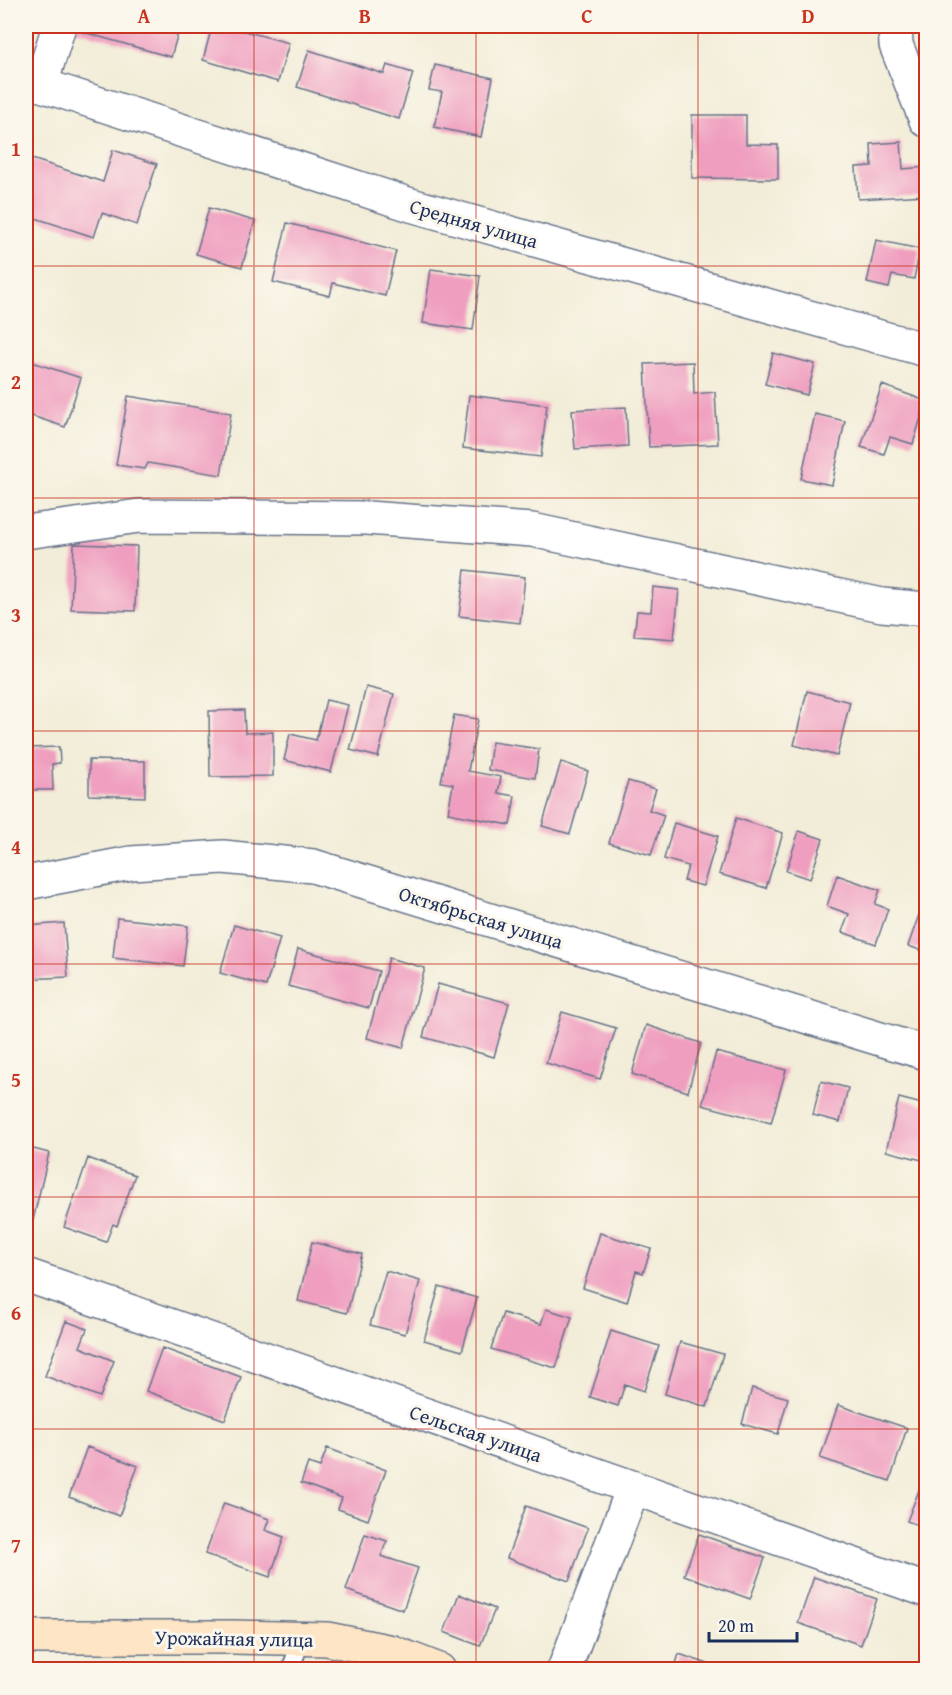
<svg xmlns="http://www.w3.org/2000/svg" width="952" height="1695" font-family="'Gentium Book Plus',serif">
<style>
.building{fill:#ef9ebf}
.lines{fill:none;stroke-linecap:round;stroke-linejoin:round}
.lane-casing{stroke:#667289;stroke-width:20}
.street-casing{stroke:#667289;stroke-width:36}
.secondary-casing{stroke:#667289;stroke-width:36}
.lane{stroke:#fff;stroke-width:16}
.street{stroke:#fff;stroke-width:33}
.secondary{stroke:#fde5c5;stroke-width:33}
.grid{fill:none;stroke:#c8321e;stroke-width:1.5;stroke-opacity:0.55}
.labels{text-anchor:middle;dominant-baseline:central;stroke-width:6;stroke-linejoin:round;paint-order:stroke}
.street-label{font-size:20px;fill:#1b2f5e;stroke:#fbf7ec}
.neatline{fill:none;stroke:#c8321e;stroke-width:2}
.grid-label{font-size:20px;text-anchor:middle;font-weight:bold;fill:#c8321e}
</style>
<rect width="100%" height="100%" fill="#fbf7ec"/>
<filter id="ink" filterUnits="userSpaceOnUse"><feTurbulence type="fractalNoise" baseFrequency=".0167" numOctaves="2"/><feDisplacementMap in="SourceGraphic" scale="12" xChannelSelector="R" yChannelSelector="G"/><feConvolveMatrix kernelMatrix="1 2 1 2 8 2 1 2 1" color-interpolation-filters="sRGB"/></filter>
<filter id="wash" filterUnits="userSpaceOnUse"><feTurbulence type="fractalNoise" baseFrequency=".008" numOctaves="4" result="noise"/><feDisplacementMap in="SourceGraphic" scale="24" xChannelSelector="R" yChannelSelector="G"/><feGaussianBlur stdDeviation="1.35" result="paint"/><feColorMatrix in="noise" values="0 0 0 0 0 0 0 0 0 0 0 0 0 0 0 0 0 1.4 0 .05"/><feComposite in="paint" operator="in"/></filter>
<g filter="url(#wash)">
<rect width="100%" height="100%" fill="#f2edd8"/>
<g id="blocks">
<path class="building" d="M72,26H180L171,57L72,29Z
M212,26H226L289,43L278,82L203,60Z
M309,50L384,74L387,65L413,73L399,119L297,87Z
M435,65L493,78L481,137L434,127L442,92L429,90Z
M692,115H746V144L778,145V179L692,178Z
M901,142L903,169L926,167V195L858,199L856,167L872,166L871,144Z
M113,150L157,164L137,225L102,213L94,237L26,215V157L103,182Z
M209,208L255,221L242,267L196,254Z
M287,223L396,251L385,296L333,283L330,296L273,282Z
M876,240L920,249L914,279L892,275L889,288L867,283Z
M431,269L480,276L473,330L423,323Z
M773,353L815,364L807,395L765,384Z
M26,360L81,378L65,427L26,414Z
M693,362L694,394L715,392L718,444L649,447L645,364Z
M882,385L926,401L913,444L890,437L884,454L861,447Z
M469,395L547,405L541,457L463,448Z
M128,396L231,413L221,475L148,463L145,469L116,465Z
M626,407L628,446L575,449L572,410Z
M815,414L845,421L832,485L801,479Z
M74,544L137,546L135,611L71,609Z
M465,570L525,577L520,623L459,616Z
M653,587L679,590L674,639L634,636L637,611L651,612Z
M366,687L394,694L378,757L350,750Z
M807,691L850,702L837,756L794,745Z
M326,700L348,705L331,772L284,760L290,734L316,740Z
M244,710L245,733L273,732V776L210,777L209,711Z
M454,715L478,719L468,771L501,777L498,793L515,796L510,825L448,813L453,784L441,782Z
M492,742L539,749L535,778L488,770Z
M59,747L60,763L52,764L53,790H26V748Z
M89,760L145,761V797L89,795Z
M561,762L588,771L570,834L542,826Z
M628,781L656,789L649,810L664,815L651,855L609,843Z
M736,818L783,833L766,888L719,874Z
M674,823L718,836L703,886L684,881L688,866L664,859Z
M799,831L823,839L810,879L786,871Z
M837,875L880,890L875,904L888,909L876,944L842,932L849,914L827,906Z
M921,909L926,911V952L908,946Z
M117,918L188,926L183,966L113,958Z
M64,923L68,977L26,979V926Z
M234,925L280,938L266,986L220,973Z
M298,949L379,971L369,1008L288,986Z
M389,958L425,968L403,1048L367,1038Z
M438,984L509,1003L494,1057L423,1037Z
M562,1012L616,1028L600,1079L546,1063Z
M646,1025L701,1043L688,1092L632,1074Z
M716,1052L786,1070L771,1123L702,1105Z
M821,1081L848,1088L840,1122L813,1115Z
M899,1098L926,1105V1161L886,1151Z
M26,1147L49,1153L33,1220L26,1218Z
M88,1158L135,1175L117,1226L113,1224L106,1242L64,1227Z
M600,1233L651,1249L643,1273L636,1271L627,1302L583,1288Z
M312,1242L362,1254L347,1313L298,1301Z
M386,1271L420,1281L405,1334L370,1325Z
M439,1287L477,1298L462,1351L424,1340Z
M546,1309L572,1317L556,1368L491,1349L503,1313L541,1324Z
M66,1321L87,1329L80,1347L114,1361L100,1397L45,1376Z
M611,1331L659,1346L644,1391L625,1384L618,1406L590,1397Z
M680,1342L723,1354L707,1407L665,1394Z
M162,1348L241,1377L225,1420L146,1391Z
M752,1388L788,1398L778,1434L742,1424Z
M838,1405L907,1428L890,1481L820,1458Z
M87,1447L138,1466L119,1516L69,1497Z
M327,1448L386,1470L368,1520L338,1509L342,1498L301,1483L308,1463L320,1467Z
M926,1472V1528L907,1521Z
M224,1503L269,1519L265,1530L284,1537L270,1577L205,1554Z
M526,1506L588,1528L569,1581L507,1558Z
M365,1534L387,1541L381,1556L418,1568L403,1610L346,1590Z
M699,1534L765,1558L750,1599L684,1575Z
M814,1577L877,1599L861,1645L798,1623Z
M459,1594L495,1609L480,1646L444,1632Z
M926,1637V1652L922,1651Z
M679,1654L714,1666L713,1670H674Z"/>
</g>
</g>
<g filter="url(#ink)">
<use href="#blocks" fill-opacity="0" stroke="#667289" stroke-width="1.5"/>
<g class="lines">
<defs>
<path id="lane" d="M290,1670L302,1639"/>
<path id="street" d="M895,26L896,45L926,120
M26,80L411,205L926,350
M41,84L59,26
M26,532L139,516L367,518L532,530L882,605L926,609
M26,883L131,863L223,857L313,866L926,1053
M26,1275L926,1590
M564,1670L633,1488"/>
<path id="secondary" d="M26,1637H233L327,1639L392,1652L439,1670"/>
</defs>
<use href="#lane" class="lane-casing"/>
<use href="#street" class="street-casing"/>
<use href="#secondary" class="secondary-casing"/>
<use href="#lane" class="lane"/>
<use href="#street" class="street"/>
<use href="#secondary" class="secondary"/>
</g>
</g>
<path class="grid" d="M254,26V1670M476,26V1670M698,26V1670M26,266H926M26,498H926M26,731H926M26,964H926M26,1197H926M26,1429H926"/>
<g class="labels">
<g class="street-label">
<text transform="translate(474 223) rotate(16)">Средняя улица</text>
<text transform="translate(481 917) rotate(17)">Октябрьская улица</text>
<text transform="translate(476 1433) rotate(19)">Сельская улица</text>
<text transform="translate(234 1638) rotate(1)">Урожайная улица</text>
</g>
</g>
<rect width="952" height="1695" fill="none" stroke="#fbf7ec" stroke-width="66"/>
<path d="M709 1632v9h88v-9" fill="none" stroke="#1b2f5e" stroke-width="3"/>
<text x="718" y="1632" font-size="18" fill="#1b2f5e" stroke="#fbf7ec" stroke-width="4.5" paint-order="stroke">20 m</text>
<rect x="33" y="33" width="886" height="1629" class="neatline"/>
<g class="grid-label">
<text x="144" y="23">A</text>
<text x="365" y="23">B</text>
<text x="587" y="23">C</text>
<text x="808" y="23">D</text>
<text x="16" y="156">1</text>
<text x="16" y="389">2</text>
<text x="16" y="622">3</text>
<text x="16" y="854">4</text>
<text x="16" y="1087">5</text>
<text x="16" y="1320">6</text>
<text x="16" y="1552">7</text>
</g>
</svg>
